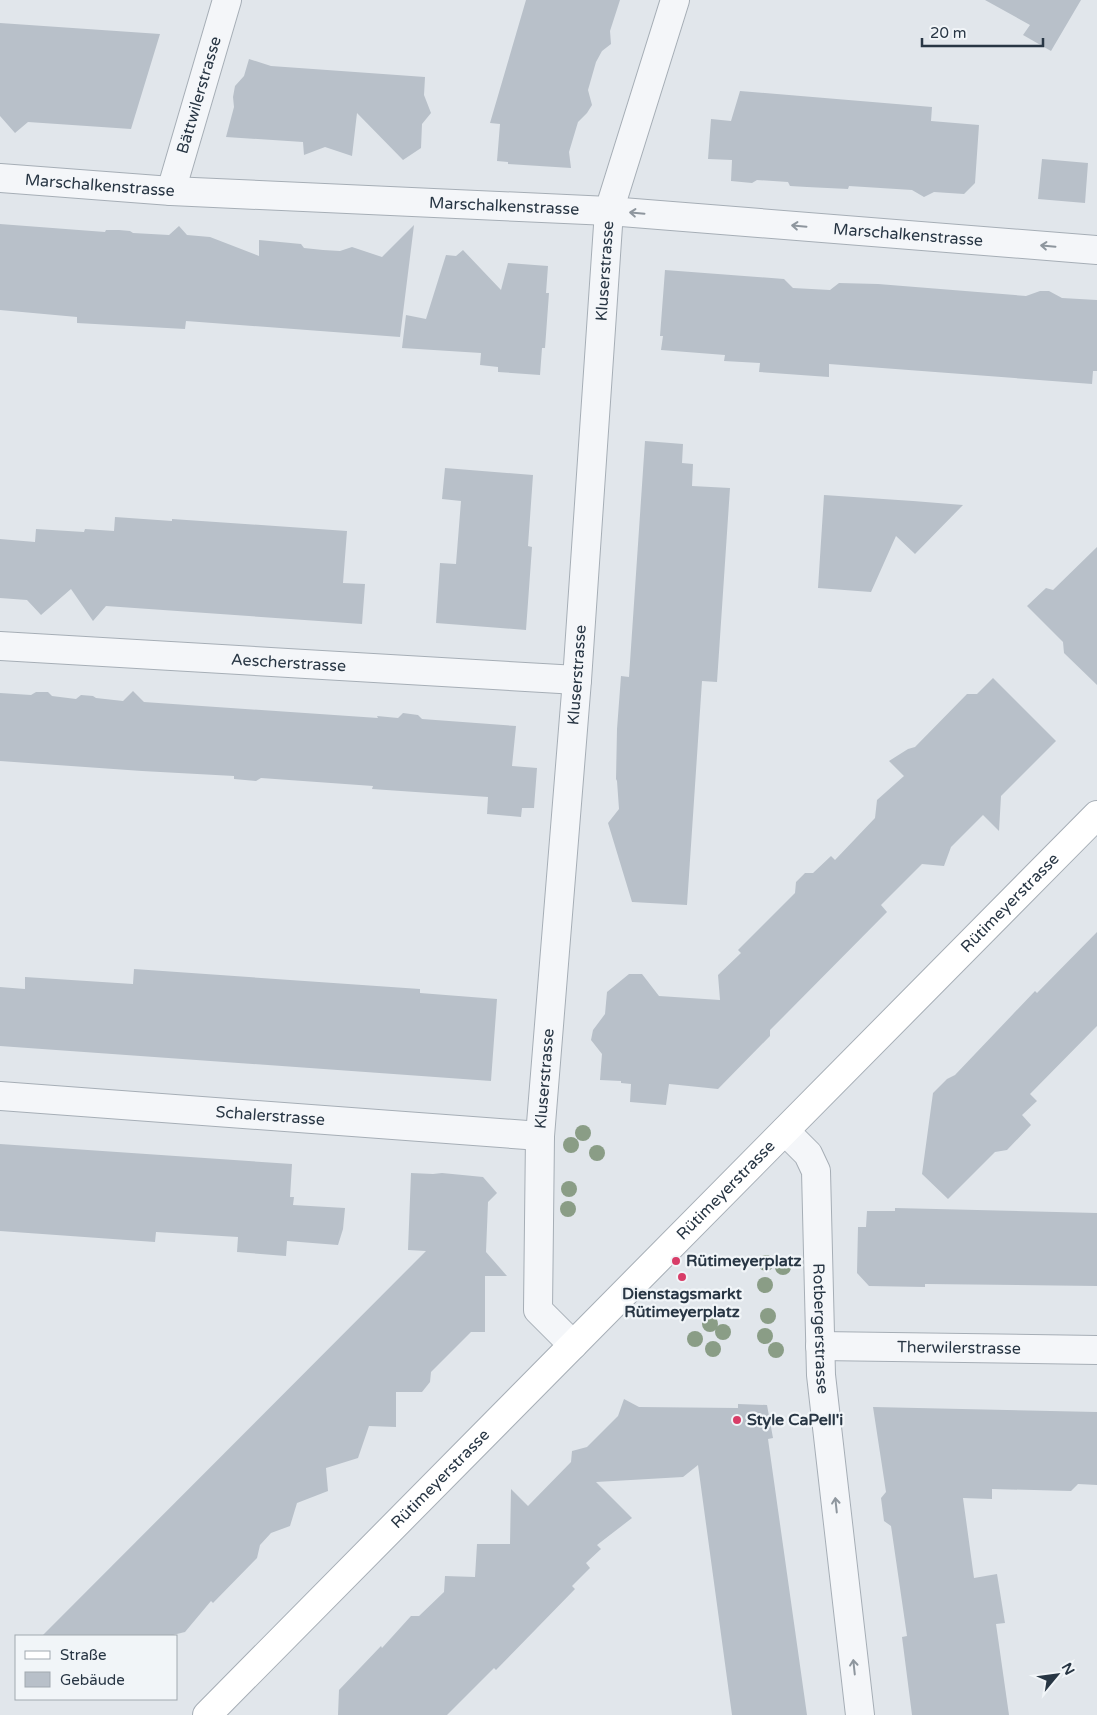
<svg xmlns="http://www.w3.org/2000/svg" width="1097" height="1715" font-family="'Varela Round',sans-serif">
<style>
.building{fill:#b8c0c9}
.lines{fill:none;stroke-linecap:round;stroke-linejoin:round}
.street-casing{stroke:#a6aeb6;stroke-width:30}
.secondary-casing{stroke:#a6aeb6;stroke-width:30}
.street{stroke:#f4f6f9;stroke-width:28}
.secondary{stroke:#fff;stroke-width:28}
.tree{fill:#8a9d86}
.oneway{stroke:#8e969e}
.poi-dot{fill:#d83d68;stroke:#f1f5f8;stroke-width:2}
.labels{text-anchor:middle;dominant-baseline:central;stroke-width:4.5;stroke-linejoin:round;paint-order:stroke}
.street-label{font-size:16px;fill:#283644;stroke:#f1f5f8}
.poi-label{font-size:16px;font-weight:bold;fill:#283644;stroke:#f1f5f8;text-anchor:start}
</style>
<rect width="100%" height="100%" fill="#e1e6eb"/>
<path class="building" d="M526,0H620L610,31L611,44L602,51L596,62L588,90L592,105L587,113L578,122L569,152L571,168L508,164V162L497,161L500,124L490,123Z
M985,0H1081L1051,51L1023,35L1030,25Z
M0,23L160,34L131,129L28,122L15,133L0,116Z
M249,59L271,66L425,77L424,95L431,113L422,124L421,148L403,160L357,113L352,156L325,147L304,155L303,142L226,137L234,107L233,97L235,86L244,76Z
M740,91L932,107L931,121L979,125L975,183L964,194L934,192L924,197L912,190L849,186L848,189L807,187L790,186L788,182L757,180L752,183L731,181L732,160L708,159L711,119L731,121Z
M1042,159L1088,163L1085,203L1038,199Z
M0,224L105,232L106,230H119L130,231L133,233L169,235L179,226L187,235L210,237L259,256V240L301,244L304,248L323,250L340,251L352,247L382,257L414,225L400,337L186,321L185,329L77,323V317L0,310Z
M463,250L501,290L508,263L548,266L546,293H549L545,348H542L540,375L498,372V367L480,365L481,353L402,348L406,315L426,319L446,255L456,256Z
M665,270L784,279L793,288L830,290L839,283L878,284L1026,296L1040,291H1049L1062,298L1097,300V371H1093L1092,384L829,364V377L759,372L760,363L724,361L725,355L661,350L663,336H660Z
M645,441L683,444L682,463L693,464L692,486L730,488L717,682L702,681L687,905L632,902L608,823L619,809L617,781L616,779L617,729L621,676L629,677Z
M445,468L533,475L528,546L532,547L526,630L436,623L440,563L456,564L461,501L442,499Z
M824,495L913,501L963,505L915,554L896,536L871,592L818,588Z
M115,517L172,521V519L347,531L343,583L365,584L362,624L106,606L93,621L71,589L41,615L27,600L0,598V539L35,542L36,529L84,532L85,529L114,531Z
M1097,547V685L1064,653L1063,642L1027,606L1046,588L1053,590Z
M993,678L1056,741L1001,796L999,831L983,815L951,847L944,866L922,864L881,905L887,912L785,1015L770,1030V1036L718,1089L669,1084L666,1105L630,1102L631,1084L621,1083V1081L600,1080L602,1054L591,1040L593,1030L605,1014L607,992L629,974H642L659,996L720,1000L718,975L741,953L738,950L795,893L796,882L805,873H813L831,856L835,860L875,818L877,800L904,776L889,761L908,749L915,747L967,694H977Z
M133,691L144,702L378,718L377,716L398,718L403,713L418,715L422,719L516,726L512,766L537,768L534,808H522L521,817L487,814L488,797L372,789L373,786L261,778L256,781L234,779V776L142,771L0,761V693L31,695L36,692H48L52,696L76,699L81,695L93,696L96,698L123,701Z
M1097,932V1026L1030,1094L1037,1101L1022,1115L1031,1125L1007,1150L995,1152L948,1199L922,1174L933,1093L947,1079L955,1075L1035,991L1037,993Z
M134,969L420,989V993L497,999L491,1081L0,1046V987L25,989V977L133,984Z
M0,1144L292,1164L290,1197H294L293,1205L345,1208L343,1229L338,1245L287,1241L286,1256L237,1252L238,1237L156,1232L155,1242L0,1231Z
M411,1173L433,1174L442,1173L483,1177L497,1193L488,1202L486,1252L507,1276H485V1332H471L431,1372L430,1382L422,1392H396V1427L369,1426L358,1458L326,1468L328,1491L297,1503L290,1526L271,1533L260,1545L257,1558L213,1603L211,1601L185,1632L169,1636H42L426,1251L408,1250Z
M895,1208L1097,1213V1286L925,1284V1287L869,1286L857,1273L858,1227H866L867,1211H895Z
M624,1399L639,1407L738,1408V1404L767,1405L773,1438L768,1439L807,1715H732L698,1465L683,1477L596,1482L632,1518L597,1545L601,1549L586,1563L590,1568L572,1586L575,1589L496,1670L494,1668L447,1715H338L339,1690L381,1646L382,1648L411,1616H419L444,1592L445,1576L475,1577L477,1544H510L511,1489L528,1506L571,1462L572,1451L587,1447L618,1416Z
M873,1407L1097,1412V1485L1078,1484L1071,1491L992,1489V1499L963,1498L974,1578L997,1574L1005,1623L996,1624L1009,1715H912L902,1637L907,1636L891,1526L884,1521L881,1498L886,1492Z"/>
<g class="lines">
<defs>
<g id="street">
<path id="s1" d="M0,178L171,191L609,211L1097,250"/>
<path id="s2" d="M171,191L227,0"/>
<path id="s3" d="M0,646L577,680"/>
<path id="s4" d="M0,1096L540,1136"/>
<path id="s5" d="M785,1131L808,1154L816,1171L821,1375L860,1715"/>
<path id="s6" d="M573,1345L538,1310L540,1136L577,680L609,211L675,0"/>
<path id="s7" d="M820,1346L1097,1350"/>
</g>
<g id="secondary">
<path id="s8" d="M207,1715L1097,815"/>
</g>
</defs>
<use href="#street" class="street-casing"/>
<use href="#secondary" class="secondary-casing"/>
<use href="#street" class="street"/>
<use href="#secondary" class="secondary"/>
</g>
<g class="tree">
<circle cx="583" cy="1133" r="8"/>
<circle cx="571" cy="1145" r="8"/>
<circle cx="597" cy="1153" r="8"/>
<circle cx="569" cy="1189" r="8"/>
<circle cx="568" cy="1209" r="8"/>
<circle cx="766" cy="1263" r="8"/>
<circle cx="783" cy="1267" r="8"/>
<circle cx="765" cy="1285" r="8"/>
<circle cx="768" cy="1316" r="8"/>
<circle cx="710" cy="1324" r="8"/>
<circle cx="723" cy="1332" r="8"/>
<circle cx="765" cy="1336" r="8"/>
<circle cx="695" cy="1339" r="8"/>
<circle cx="713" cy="1349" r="8"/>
<circle cx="776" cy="1350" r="8"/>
</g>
<defs><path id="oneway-shaft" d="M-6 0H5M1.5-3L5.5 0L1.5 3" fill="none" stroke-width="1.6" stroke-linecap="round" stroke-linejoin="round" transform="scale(1.25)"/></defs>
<g class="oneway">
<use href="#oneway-shaft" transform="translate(637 213) rotate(-175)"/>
<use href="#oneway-shaft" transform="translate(799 226) rotate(-175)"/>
<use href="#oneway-shaft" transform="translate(1048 246) rotate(-175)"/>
<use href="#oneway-shaft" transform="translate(836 1505) rotate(-96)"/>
<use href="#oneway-shaft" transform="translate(854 1667) rotate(-96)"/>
</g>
<g class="poi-dot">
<circle cx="676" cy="1261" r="5"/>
<circle cx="682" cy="1277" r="5"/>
<circle cx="737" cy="1420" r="5"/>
</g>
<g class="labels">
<g class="street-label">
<text stroke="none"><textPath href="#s2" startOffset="100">Bättwilerstrasse</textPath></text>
<text stroke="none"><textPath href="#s1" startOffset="100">Marschalkenstrasse</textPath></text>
<text stroke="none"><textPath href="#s1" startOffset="505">Marschalkenstrasse</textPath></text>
<text stroke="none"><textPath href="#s1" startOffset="910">Marschalkenstrasse</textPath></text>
<text stroke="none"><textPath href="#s6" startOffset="1091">Kluserstrasse</textPath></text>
<text stroke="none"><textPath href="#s3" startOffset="289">Aescherstrasse</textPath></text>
<text stroke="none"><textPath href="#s6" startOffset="686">Kluserstrasse</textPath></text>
<text stroke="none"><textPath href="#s8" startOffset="1142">Rütimeyerstrasse</textPath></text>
<text stroke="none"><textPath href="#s6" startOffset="281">Kluserstrasse</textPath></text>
<text stroke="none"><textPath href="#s4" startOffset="271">Schalerstrasse</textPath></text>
<text stroke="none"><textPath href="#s8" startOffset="738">Rütimeyerstrasse</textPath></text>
<text stroke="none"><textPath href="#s5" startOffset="209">Rotbergerstrasse</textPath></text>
<text stroke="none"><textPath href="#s7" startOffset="139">Therwilerstrasse</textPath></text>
<text stroke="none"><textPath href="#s8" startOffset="332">Rütimeyerstrasse</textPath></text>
</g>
<g class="poi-label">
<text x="686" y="1261">Rütimeyerplatz</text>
<text x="682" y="1294" text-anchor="middle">Dienstagsmarkt<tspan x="682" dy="18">Rütimeyerplatz</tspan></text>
<text x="747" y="1420">Style CaPell'i</text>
</g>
</g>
<rect x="15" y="1635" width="162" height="65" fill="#f1f5f8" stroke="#a1a9b0"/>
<rect x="25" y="1651" width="25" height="8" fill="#ffffff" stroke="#a1a9b0"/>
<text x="60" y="1660" font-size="15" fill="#283644">Straße</text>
<rect x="25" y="1672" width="25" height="15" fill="#b8c0c9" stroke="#a1a9b0"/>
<text x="60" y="1685" font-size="15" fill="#283644">Gebäude</text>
<g transform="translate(1057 1675) rotate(61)" stroke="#f1f5f8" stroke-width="4" paint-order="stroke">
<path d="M0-4L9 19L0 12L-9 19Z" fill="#283644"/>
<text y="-8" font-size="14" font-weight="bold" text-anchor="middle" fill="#283644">N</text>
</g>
<path d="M922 38v8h121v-8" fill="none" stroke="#283644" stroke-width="2.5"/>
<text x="930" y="38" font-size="15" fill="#283644" stroke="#f1f5f8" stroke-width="4" paint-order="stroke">20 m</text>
</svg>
